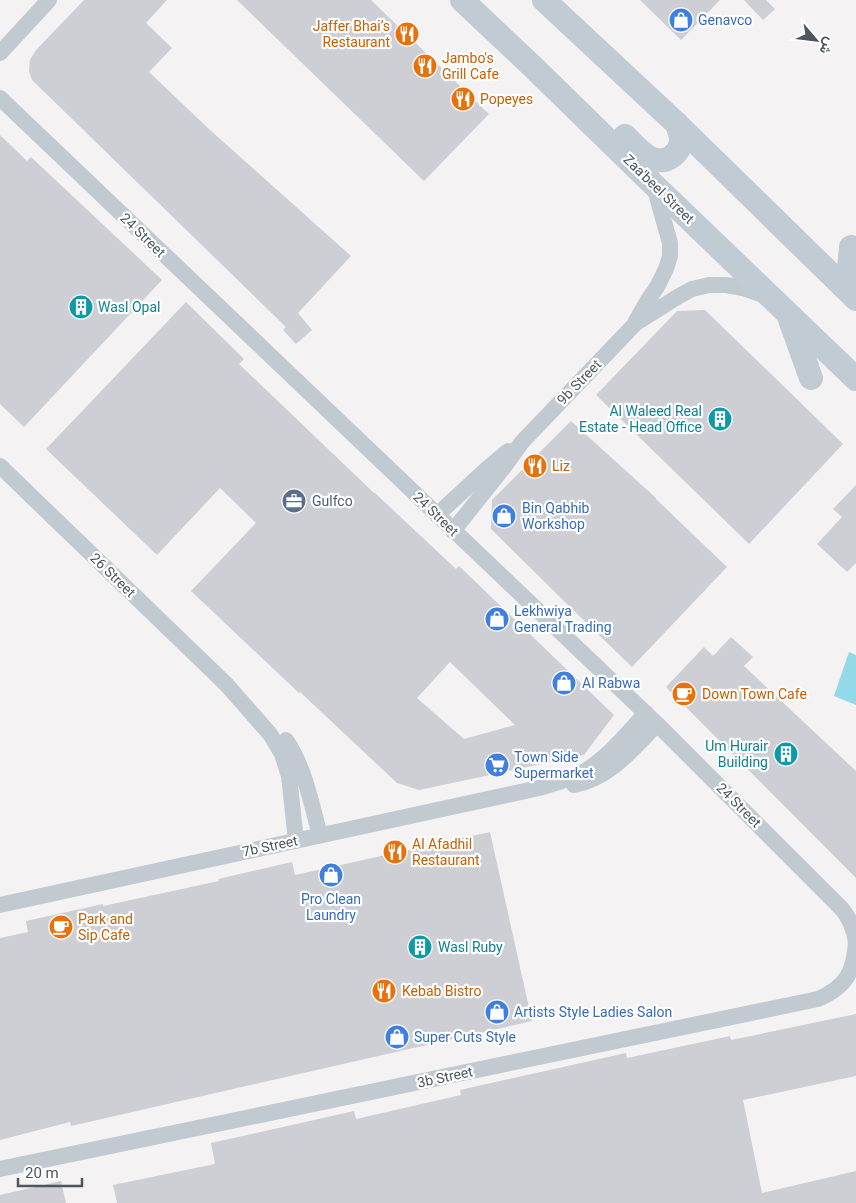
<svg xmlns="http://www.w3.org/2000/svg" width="856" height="1203" font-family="Roboto,Vazirmatn,sans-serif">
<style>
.water{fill:#94d9e8}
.building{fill:#cdcfd4;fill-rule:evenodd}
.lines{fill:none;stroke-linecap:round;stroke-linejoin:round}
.street{stroke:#c1cad0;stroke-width:16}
.secondary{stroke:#c1cbd4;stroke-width:24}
.labels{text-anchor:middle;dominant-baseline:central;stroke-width:4.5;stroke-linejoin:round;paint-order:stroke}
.shop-label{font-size:14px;fill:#366cbe;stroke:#fff;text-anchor:start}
.food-label{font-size:14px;fill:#c56008;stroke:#fff;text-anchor:start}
.street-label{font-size:14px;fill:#4b565f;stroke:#fff}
.culture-label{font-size:14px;fill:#0d838f;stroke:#fff;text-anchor:start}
.service-label{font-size:14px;fill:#4e5e75;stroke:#fff;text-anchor:start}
</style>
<rect width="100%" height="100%" fill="#f4f2f2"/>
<path class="water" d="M849,652L856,655V705L834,696Z"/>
<path class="building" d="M84,0H167L146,23L172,48L149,72L210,130L351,256L298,313L312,330L296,344L283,330L286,327L32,80L29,71L30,60L36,50Z
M237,0H371L489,114L424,181Z
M640,0H720L681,40Z
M744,0H766L775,9L763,20Z
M0,135L27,161L31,157L162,280L24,427L0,404Z
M186,302L244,359L239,364L374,493H375L456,569L459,566L614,715L584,755L419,790L397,783L300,692L299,693L191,591L256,523L220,488L157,555L46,449ZM450,662L515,725L464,739L417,698Z
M705,310L843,444L749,544L596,395L677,311Z
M571,421L656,498V499L727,567L632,667L567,604L491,529L492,500Z
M856,485V563L847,572L817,544L842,517L833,509Z
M731,637L753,657L744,666L856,771V878L666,687L704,647L713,656Z
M490,832L532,1021L71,1126L70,1122L0,1140V938L28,932L26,921L103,904V906L219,881L218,879L292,862L295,875Z
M856,1014V1076L743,1100L762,1193L856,1171V1203H117L113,1185L215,1164L211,1143L354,1111L356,1119L461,1095L460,1090L626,1053L627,1058L730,1036L731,1040Z
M61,1181L66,1203H0V1195Z"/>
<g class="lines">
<path class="street" d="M0,53L49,0
M0,98L657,724L842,909C850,919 854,928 856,942
M636,321L648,300L657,287L666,269L670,256V243L654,186
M0,466L226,684L270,734L282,754L289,776L296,841
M437,515L489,467L508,451
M453,531L504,467L522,442L636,323L679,296L692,289L709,285H726L743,288L766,296
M286,740C305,768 311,803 320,835
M574,785C610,778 633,749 657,724
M0,905L539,788C553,784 567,780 580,774C606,760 626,735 646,713
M0,1169L818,999C846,987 854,972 856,942"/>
<path class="secondary" d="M462,0L532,66L653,184L856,379
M544,0L677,124L856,299
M625,136C632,143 646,159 657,160C668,162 678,154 681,143C682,137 679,130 677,124
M847,290L851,247
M789,317L811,378"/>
</g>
<defs>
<symbol id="shop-disc" viewBox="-11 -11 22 22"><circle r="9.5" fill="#3f7fe0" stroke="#fff"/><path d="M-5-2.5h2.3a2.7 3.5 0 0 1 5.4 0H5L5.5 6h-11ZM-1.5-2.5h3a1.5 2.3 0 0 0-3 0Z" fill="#fff"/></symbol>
<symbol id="restaurant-disc" viewBox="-11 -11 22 22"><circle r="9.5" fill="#e8710a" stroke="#fff"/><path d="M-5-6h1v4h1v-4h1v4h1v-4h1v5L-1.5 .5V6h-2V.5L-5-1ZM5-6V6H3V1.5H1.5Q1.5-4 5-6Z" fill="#fff"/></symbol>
<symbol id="building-disc" viewBox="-11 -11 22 22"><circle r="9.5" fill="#0f9aa8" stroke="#fff"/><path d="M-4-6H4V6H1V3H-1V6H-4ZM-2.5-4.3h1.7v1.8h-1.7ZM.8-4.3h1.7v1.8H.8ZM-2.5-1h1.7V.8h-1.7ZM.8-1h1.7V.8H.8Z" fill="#fff"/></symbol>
<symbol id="office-disc" viewBox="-11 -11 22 22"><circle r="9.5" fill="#5c6f8a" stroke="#fff"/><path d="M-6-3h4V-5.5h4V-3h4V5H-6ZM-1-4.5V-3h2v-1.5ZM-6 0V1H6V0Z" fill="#fff"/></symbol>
<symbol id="cafe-disc" viewBox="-11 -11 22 22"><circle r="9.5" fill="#e8710a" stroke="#fff"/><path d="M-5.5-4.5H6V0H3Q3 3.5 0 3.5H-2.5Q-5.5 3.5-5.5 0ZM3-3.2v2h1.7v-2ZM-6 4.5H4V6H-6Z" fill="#fff"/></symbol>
<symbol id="supermarket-disc" viewBox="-11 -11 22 22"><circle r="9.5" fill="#3f7fe0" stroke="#fff"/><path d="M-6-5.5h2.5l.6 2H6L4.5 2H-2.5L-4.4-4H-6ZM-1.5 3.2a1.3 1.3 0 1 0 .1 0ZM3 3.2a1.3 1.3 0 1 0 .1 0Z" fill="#fff"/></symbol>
</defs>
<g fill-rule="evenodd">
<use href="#shop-disc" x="667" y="6" width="28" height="28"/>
<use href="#restaurant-disc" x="393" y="20" width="28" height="28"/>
<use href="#restaurant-disc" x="411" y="52" width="28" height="28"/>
<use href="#restaurant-disc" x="449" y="85" width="28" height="28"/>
<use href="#building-disc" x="67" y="293" width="28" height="28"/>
<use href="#building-disc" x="706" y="405" width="28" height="28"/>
<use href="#restaurant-disc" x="521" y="452" width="28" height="28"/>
<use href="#office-disc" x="280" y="487" width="28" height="28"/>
<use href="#shop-disc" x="490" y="502" width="28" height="28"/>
<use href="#shop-disc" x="483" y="605" width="28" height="28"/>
<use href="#shop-disc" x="550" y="669" width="28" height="28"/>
<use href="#cafe-disc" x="670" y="680" width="28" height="28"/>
<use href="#building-disc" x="772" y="740" width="28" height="28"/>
<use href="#supermarket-disc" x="483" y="751" width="28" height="28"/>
<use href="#restaurant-disc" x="381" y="838" width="28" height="28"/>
<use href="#shop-disc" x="317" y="861" width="28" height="28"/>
<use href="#cafe-disc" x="47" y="913" width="28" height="28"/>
<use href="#building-disc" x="406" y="933" width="28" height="28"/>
<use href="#restaurant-disc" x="370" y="977" width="28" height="28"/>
<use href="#shop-disc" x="483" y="998" width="28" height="28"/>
<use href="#shop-disc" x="383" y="1023" width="28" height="28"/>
</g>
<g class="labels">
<g class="shop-label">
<text x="698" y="20">Genavco</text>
<text x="522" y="508">Bin Qabhib<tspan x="522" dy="16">Workshop</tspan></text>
<text x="514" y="611">Lekhwiya<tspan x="514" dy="16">General Trading</tspan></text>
<text x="582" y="683">Al Rabwa</text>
<text x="514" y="757">Town Side<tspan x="514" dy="16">Supermarket</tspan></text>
<text x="331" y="899" text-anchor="middle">Pro Clean<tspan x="331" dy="16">Laundry</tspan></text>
<text x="514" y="1012">Artists Style Ladies Salon</text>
<text x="414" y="1037">Super Cuts Style</text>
</g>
<g class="food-label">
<text x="390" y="26" text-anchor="end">Jaffer Bhai’s<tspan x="390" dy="16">Restaurant</tspan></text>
<text x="442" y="58">Jambo's<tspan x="442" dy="16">Grill Cafe</tspan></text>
<text x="480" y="99">Popeyes</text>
<text x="552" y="466">Liz</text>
<text x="702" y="694">Down Town Cafe</text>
<text x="412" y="844">Al Afadhil<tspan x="412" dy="16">Restaurant</tspan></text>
<text x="78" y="919">Park and<tspan x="78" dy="16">Sip Cafe</tspan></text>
<text x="402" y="991">Kebab Bistro</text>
</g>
<g class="street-label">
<text transform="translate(659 189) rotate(44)">Zaa'beel Street</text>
<text transform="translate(143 235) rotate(44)">24 Street</text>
<text transform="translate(579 382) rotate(-46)">9b Street</text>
<text transform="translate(436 514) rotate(44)">24 Street</text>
<text transform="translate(113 575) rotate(44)">26 Street</text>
<text transform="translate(739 805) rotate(45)">24 Street</text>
<text transform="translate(270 846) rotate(-12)">7b Street</text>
<text transform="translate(445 1077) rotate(-12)">3b Street</text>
</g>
<g class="culture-label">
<text x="98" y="307">Wasl Opal</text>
<text x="702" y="411" text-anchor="end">Al Waleed Real<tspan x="702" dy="16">Estate - Head Office</tspan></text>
<text x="768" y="746" text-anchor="end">Um Hurair<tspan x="768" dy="16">Building</tspan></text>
<text x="438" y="947">Wasl Ruby</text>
</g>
<g class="service-label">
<text x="312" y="501">Gulfco</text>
</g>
</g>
<g transform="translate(816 40) rotate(118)" stroke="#ffffff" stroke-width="4" paint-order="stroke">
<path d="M0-4L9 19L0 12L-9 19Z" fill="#4b565f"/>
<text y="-8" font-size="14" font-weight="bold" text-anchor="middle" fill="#4b565f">ش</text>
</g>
<path d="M18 1178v8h64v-8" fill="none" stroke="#4b565f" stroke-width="2.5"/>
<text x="25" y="1178" font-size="15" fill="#4b565f" stroke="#ffffff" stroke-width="4" paint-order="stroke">20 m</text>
</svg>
